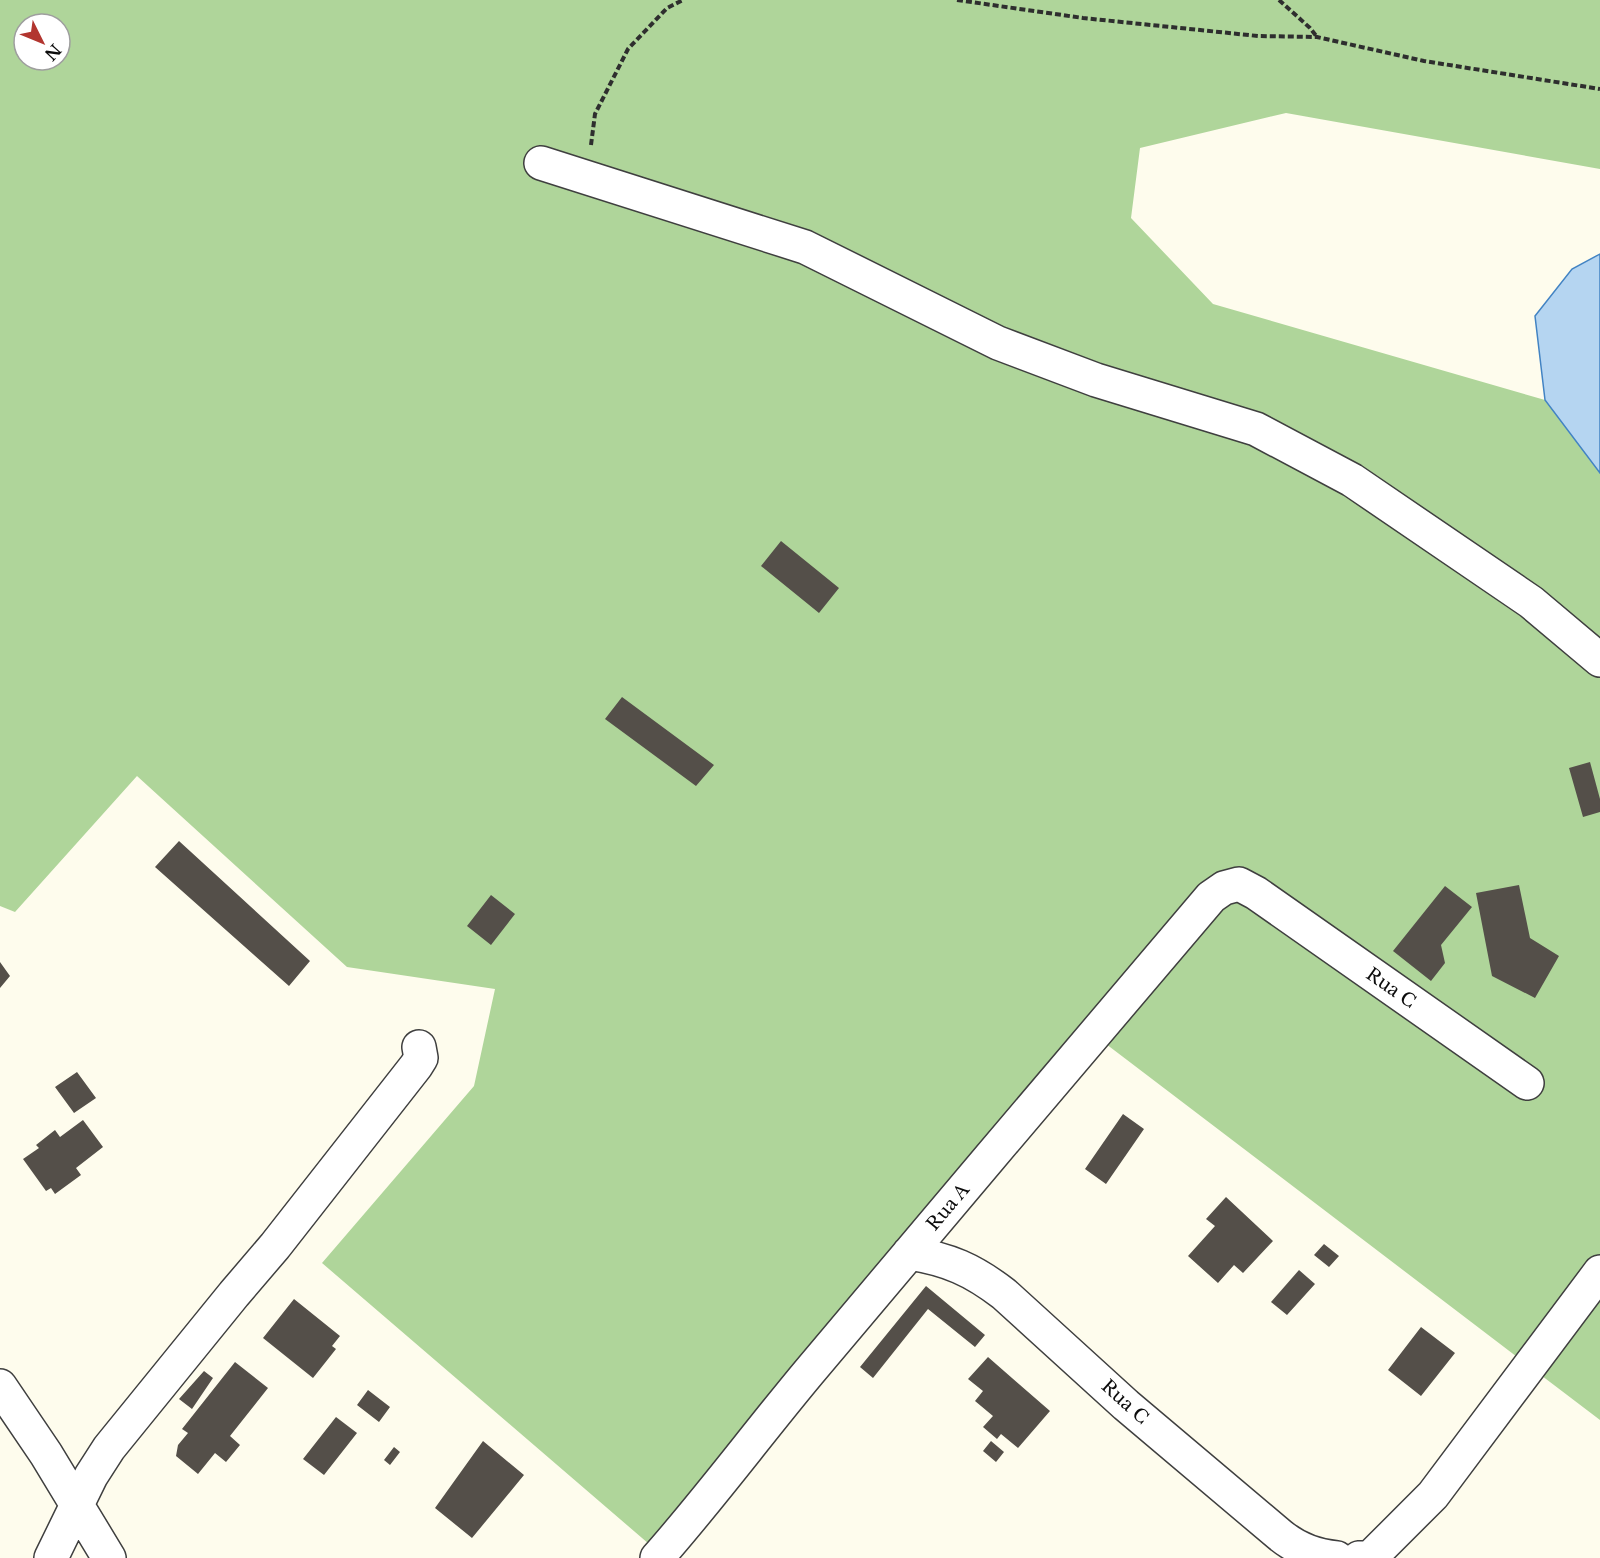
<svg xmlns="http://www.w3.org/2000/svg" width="1600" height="1558" font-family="'Libre Baskerville',serif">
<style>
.forest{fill:#afd59a;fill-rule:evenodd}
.water{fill:#b5d5f1;stroke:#4283c3;stroke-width:1.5}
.building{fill:#544f49}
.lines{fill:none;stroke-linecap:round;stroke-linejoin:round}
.minor-casing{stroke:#3f3f3f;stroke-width:36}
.path{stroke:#2e2e2e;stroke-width:4;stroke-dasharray:6 3;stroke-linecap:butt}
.minor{stroke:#fff;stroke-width:33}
.labels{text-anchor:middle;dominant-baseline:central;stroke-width:6;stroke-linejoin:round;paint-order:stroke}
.street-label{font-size:18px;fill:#0c0c0c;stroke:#fff}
</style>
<rect width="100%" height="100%" fill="#fefced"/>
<path class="forest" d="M0,0H1600V169L1286,113L1140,148L1131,218L1213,304L1545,400L1600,473V1420L1085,1028L649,1544L322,1263L474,1086L495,989L347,967L137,776L15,912L0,906ZM24,24H60V60H24Z"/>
<path class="water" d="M1600,254V473L1545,400L1535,316L1572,269Z"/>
<path class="building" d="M781,541L839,588L819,613L761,566Z
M622,697L714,765L696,786L605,719Z
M1590,762L1600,799V812L1583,817L1569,768Z
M179,841L310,961L289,986L155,867Z
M1519,885L1530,938L1559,956L1535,998L1492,976L1476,893Z
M1445,886L1472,907L1441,945L1445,963L1431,981L1393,951Z
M491,895L515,914L491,945L467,926Z
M0,962L10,976L0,988Z
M77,1072L96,1098L74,1113L55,1087Z
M1123,1114L1144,1129L1106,1184L1085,1169Z
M83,1120L103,1147L76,1168L81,1175L55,1194L51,1188L46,1191L23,1159L39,1148L36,1145L55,1130L60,1137Z
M1226,1197L1273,1241L1243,1273L1234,1265L1218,1283L1188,1256L1215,1226L1206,1219Z
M1324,1244L1339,1256L1329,1267L1314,1255Z
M1299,1270L1315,1284L1287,1315L1271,1302Z
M926,1286L985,1335L975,1347L928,1309L873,1378L860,1367Z
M294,1299L340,1336L332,1346L336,1349L313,1378L263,1338Z
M1421,1327L1455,1353L1421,1396L1388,1370Z
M988,1357L1050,1411L1018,1448L1001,1434L997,1439L983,1427L993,1416L975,1401L983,1391L968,1379Z
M235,1362L268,1388L230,1436L240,1445L226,1462L215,1453L198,1474L176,1456L178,1445L188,1433L182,1429Z
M204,1371L213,1378L192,1409L179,1399Z
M368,1390L390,1407L379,1422L357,1405Z
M336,1417L357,1433L324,1475L303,1459Z
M483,1441L524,1475L472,1538L435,1508Z
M991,1441L1004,1452L996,1462L983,1451Z
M394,1447L400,1452L390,1465L384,1460Z"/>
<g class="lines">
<defs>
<path id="minor" d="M541,163L805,247L998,343L1096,380L1256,429L1352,480L1531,602L1600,660
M909,1253C948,1259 973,1270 1004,1294L1126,1405L1280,1535C1297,1549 1315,1556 1337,1558
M0,1386L46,1454L109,1558
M51,1558L91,1476L109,1448L234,1294L275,1246L416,1066L421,1058L419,1047
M657,1558C710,1498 758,1433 809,1372C942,1213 1077,1055 1211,897L1224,888L1239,884L1256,893L1527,1083
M1359,1558L1371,1557L1433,1495L1600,1272"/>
</defs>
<use href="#minor" class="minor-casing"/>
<path class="path" d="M957,0L1083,18L1258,36L1317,37L1424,61L1600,89
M1279,0L1310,28L1317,37
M591,145L595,114L628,49L667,8L683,0"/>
<use href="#minor" class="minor"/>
</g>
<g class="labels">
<g class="street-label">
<text transform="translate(1391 988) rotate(35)">Rua C</text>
<text transform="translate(948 1207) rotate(-50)">Rua A</text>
<text transform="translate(1125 1402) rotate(42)">Rua C</text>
</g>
</g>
<g transform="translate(42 42) rotate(133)"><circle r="28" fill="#ffffff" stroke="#9e9e9e" stroke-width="1.5"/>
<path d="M0-4.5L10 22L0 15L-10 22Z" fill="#b2352f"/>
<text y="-9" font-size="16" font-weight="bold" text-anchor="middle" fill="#0c0c0c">N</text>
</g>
</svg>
